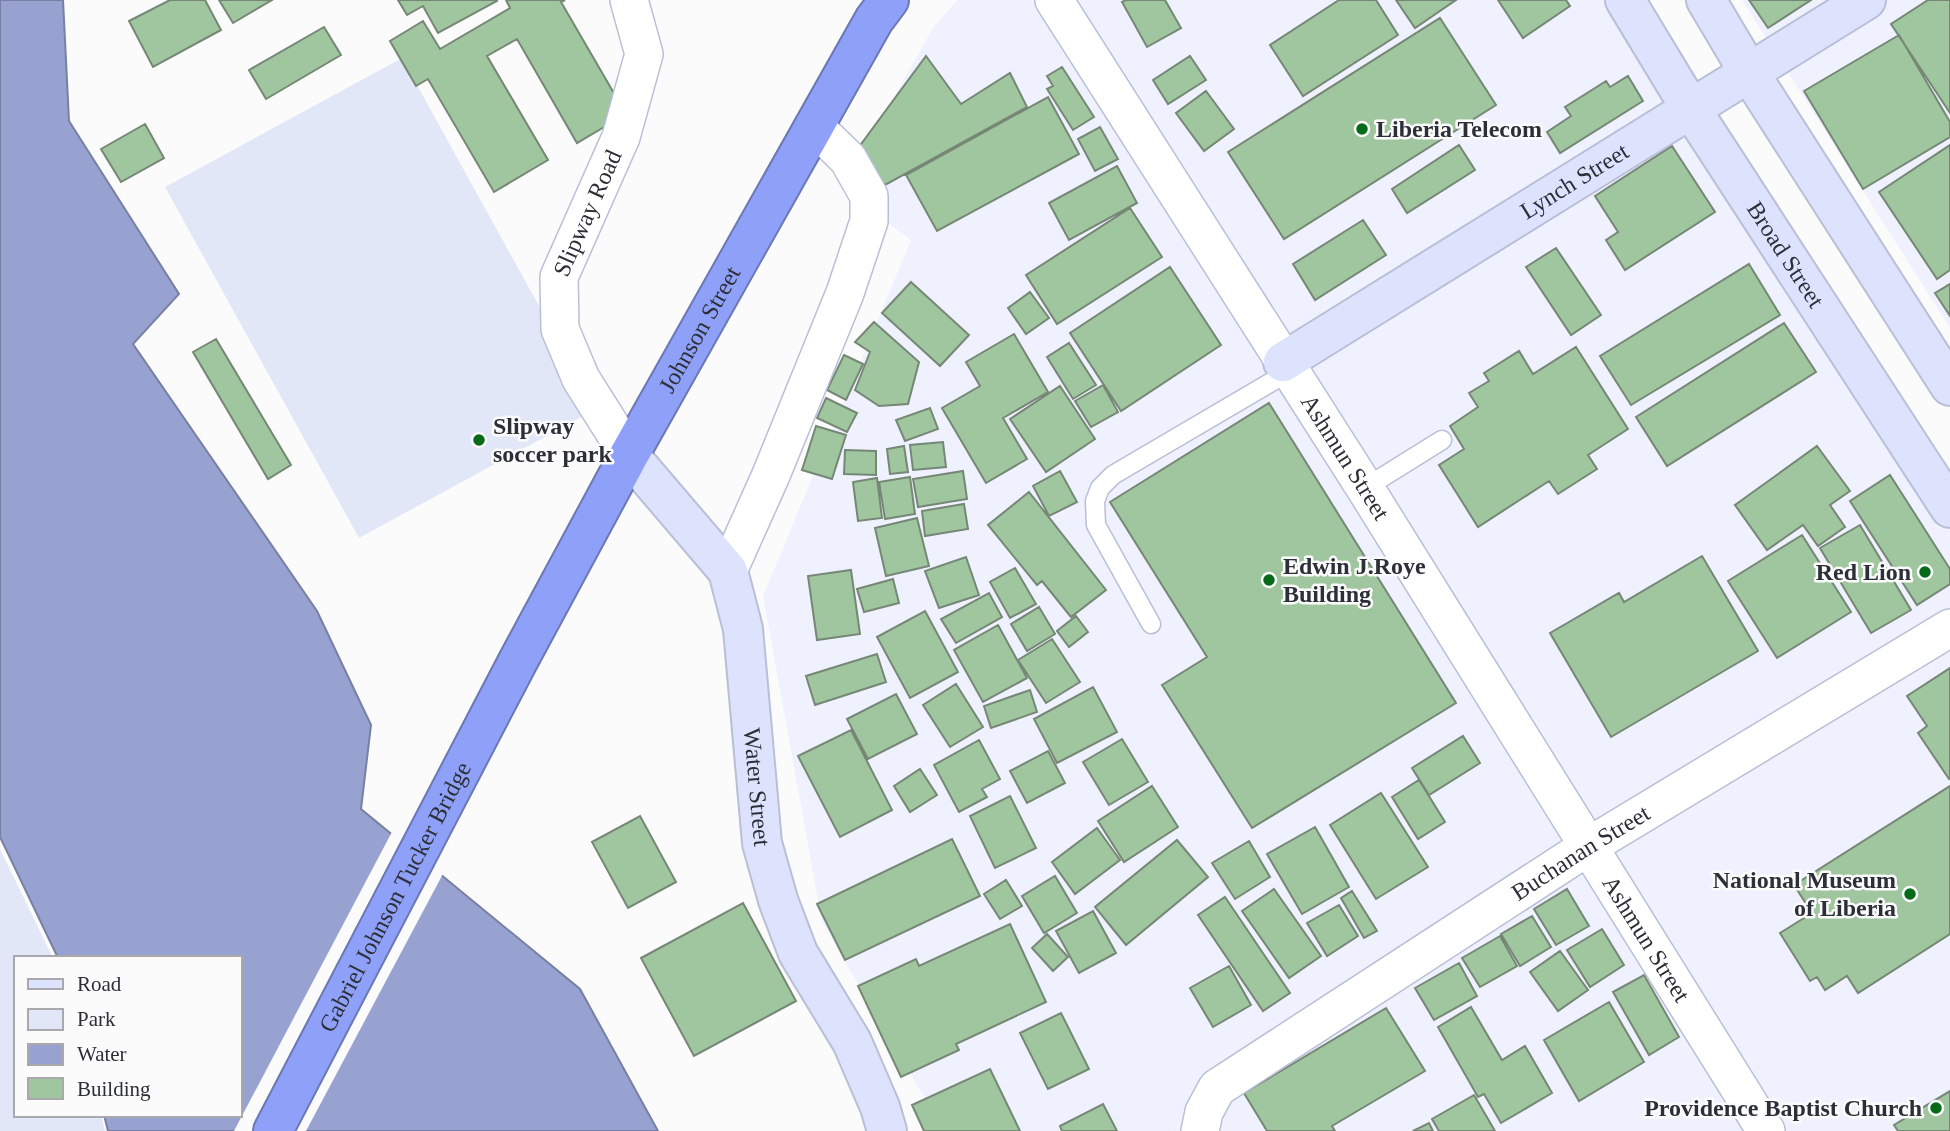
<svg xmlns="http://www.w3.org/2000/svg" width="1950" height="1131" font-family="Georgia,serif">
<style>
.built{fill:#eff2fe}
.green{fill:#e2e7f8}
.water{fill:#97a2d0;stroke:#7780a2;stroke-width:2}
.pier{fill:#fbfbfb}
.building{fill:#9fc69e;stroke:#768776;stroke-width:2}
.lines{fill:none;stroke-linecap:round;stroke-linejoin:round}
.lane-casing{stroke:#b9bfd6;stroke-width:21}
.street-casing{stroke:#b9bfd6;stroke-width:40}
.secondary-casing{stroke:#b9bfd6;stroke-width:42}
.highway-casing{stroke:#6c78b4;stroke-width:42}
.lane{stroke:#fff;stroke-width:18}
.street{stroke:#fff;stroke-width:37}
.secondary{stroke:#dde2fd;stroke-width:38}
.highway{stroke:#8ea0f7;stroke-width:38}
.poi-dot{fill:#066b18;stroke:#fbfbfb;stroke-width:2.5}
.labels{text-anchor:middle;dominant-baseline:central;stroke-width:5;stroke-linejoin:round;paint-order:stroke}
.poi-label{font-size:24px;font-weight:bold;fill:#2d2f38;stroke:#fbfbfb;text-anchor:start}
.street-label{font-size:24px;fill:#2d2f38;stroke:#fbfbfb}
</style>
<rect width="100%" height="100%" fill="#fbfbfb"/>
<path class="built" d="M958,0H1624L1950,526V1131H944L822,922L763,596L911,240L842,189L934,26Z
M1742,0H1950V328Z"/>
<path class="green" d="M402,58L596,409L359,538L165,187Z
M0,849L53,958H16V1115H101L105,1131H0Z"/>
<path class="water" d="M0,0H63L69,121L179,294L133,344L317,611L371,725L361,809L580,989L658,1131H108L104,1115H240V958H58L0,837Z"/>
<path class="pier" d="M393,830L444,872L306,1131H234Z"/>
<path class="building" d="M170,0H205L221,30L153,67L129,21Z
M219,0H272L233,23Z
M398,0H497V1L438,33L423,6L407,15Z
M506,0H565L561,2L626,114L577,143L517,39L487,56L548,160L494,192L428,79L416,86L390,41L423,21L440,49L510,8Z
M1126,0H1165L1181,28L1147,47L1122,2Z
M1339,0H1376L1398,35L1303,96L1270,45Z
M1396,0H1456L1415,28Z
M1498,0H1566L1570,6L1523,38Z
M1749,0H1811L1768,28Z
M1928,0H1950V113L1891,24Z
M1440,18L1496,105L1284,239L1228,152Z
M324,27L341,55L266,99L249,70Z
M1899,35L1950,122V137L1863,189L1804,91Z
M926,56L961,104L1010,73L1027,107L885,185L856,151Z
M1190,56L1206,80L1168,104L1153,80Z
M1062,67L1094,117L1073,130L1047,89L1053,86L1047,76Z
M1628,76L1643,101L1560,153L1547,132L1571,116L1565,107L1606,81L1610,87Z
M1206,91L1234,129L1204,151L1176,113Z
M1048,97L1079,154L937,231L906,175Z
M145,124L164,158L121,182L101,149Z
M1100,127L1118,159L1095,171L1078,139Z
M1459,145L1475,170L1407,213L1392,189Z
M1950,145V270L1937,279L1879,192Z
M1672,146L1715,212L1625,270L1606,240L1618,232L1595,196Z
M1117,166L1137,203L1069,240L1049,203Z
M1130,208L1162,257L1057,324L1026,275Z
M1363,220L1386,255L1315,300L1293,264Z
M1556,248L1601,315L1571,335L1526,267Z
M1749,264L1780,315L1631,405L1600,356Z
M1170,267L1221,345L1121,411L1070,333Z
M911,282L969,335L940,366L882,313Z
M1950,284V316L1935,293Z
M1030,292L1049,318L1026,334L1008,308Z
M874,322L919,362L908,404L879,406L855,390L870,352L855,342Z
M1784,323L1816,372L1667,466L1636,417Z
M1014,334L1048,392L1003,418L1027,459L986,483L942,408L980,386L966,362Z
M216,339L291,465L268,479L193,352Z
M1069,343L1096,385L1073,399L1047,357Z
M1576,347L1628,429L1588,455L1597,469L1558,494L1549,481L1478,527L1439,465L1464,449L1450,426L1478,407L1469,393L1489,381L1484,373L1519,351L1533,374Z
M844,355L863,364L846,400L827,390Z
M1103,385L1118,412L1091,427L1075,401Z
M1060,386L1095,439L1046,472L1010,419Z
M826,398L857,413L847,432L817,418Z
M1269,403L1456,703L1252,828L1162,685L1207,657L1110,502Z
M930,408L938,429L905,441L896,420Z
M816,426L846,435L832,479L802,470Z
M943,442L946,467L913,470L910,445Z
M904,446L908,472L890,474L887,449Z
M1817,446L1850,491L1830,505L1845,527L1818,546L1803,525L1767,550L1735,505Z
M845,450L876,451V475L844,474Z
M963,471L967,499L918,507L913,479Z
M1060,471L1077,502L1049,516L1033,486Z
M1890,475L1950,569V584L1917,605L1850,501Z
M910,477L915,514L885,519L879,482Z
M877,478L882,518L858,521L853,482Z
M1029,492L1106,590L1071,617L1042,581L1037,585L988,525Z
M964,504L968,529L925,536L922,511Z
M917,518L929,566L886,576L875,528Z
M1860,525L1911,610L1871,633L1820,548Z
M1802,535L1851,612L1777,658L1728,581Z
M1702,556L1758,651L1611,737L1550,633L1619,593L1624,602Z
M966,557L979,595L939,608L925,571Z
M1015,568L1036,604L1010,618L990,582Z
M851,570L860,634L817,640L808,576Z
M893,579L899,603L864,612L857,589Z
M989,593L1002,617L956,643L941,619Z
M1039,607L1055,634L1027,651L1011,624Z
M925,611L958,672L910,698L877,637Z
M1076,616L1088,632L1069,647L1057,631Z
M998,625L1027,678L983,702L954,650Z
M1052,639L1080,682L1046,703L1018,660Z
M877,654L886,682L815,705L806,676Z
M1950,668V778L1949,779L1918,733L1927,726L1907,696Z
M956,684L983,727L950,747L923,705Z
M1093,687L1117,732L1057,763L1034,719Z
M1030,690L1037,712L991,728L984,706Z
M896,694L917,734L868,759L847,719Z
M851,730L892,810L840,837L798,756Z
M1463,736L1480,763L1429,795L1412,768Z
M1122,739L1148,782L1109,805L1083,762Z
M979,740L1000,779L982,789L987,797L959,812L934,765Z
M1048,751L1065,783L1027,803L1010,771Z
M920,769L937,795L910,812L894,786Z
M1419,780L1445,822L1418,839L1392,797Z
M1152,786L1178,827L1124,862L1098,821Z
M1950,786V934L1858,993L1847,976L1825,990L1817,977L1810,981L1780,933L1812,913L1794,885Z
M1381,793L1428,867L1376,899L1330,825Z
M1010,796L1036,848L995,868L970,816Z
M640,816L676,882L628,908L592,842Z
M1315,827L1349,887L1302,914L1267,854Z
M1097,828L1120,860L1075,894L1052,862Z
M952,839L980,896L845,960L817,904Z
M1177,840L1208,877L1126,945L1095,907Z
M1249,841L1270,877L1235,899L1212,863Z
M1055,876L1077,913L1044,933L1022,896Z
M1006,880L1022,906L1000,919L984,894Z
M1274,889L1321,956L1289,978L1242,911Z
M1567,889L1589,926L1556,945L1534,909Z
M1352,891L1377,931L1364,938L1341,898Z
M1225,897L1290,993L1263,1011L1198,915Z
M743,903L796,1001L694,1056L641,958Z
M1339,905L1358,936L1327,956L1307,923Z
M1093,911L1116,953L1079,973L1056,931Z
M1532,916L1551,947L1520,966L1501,934Z
M1010,924L1046,1002L956,1044L959,1050L901,1077L858,986L916,959L919,966Z
M1602,929L1624,965L1590,987L1567,950Z
M1047,934L1068,957L1053,971L1032,948Z
M1500,936L1517,966L1480,987L1462,958Z
M1560,951L1588,990L1558,1011L1530,972Z
M1459,963L1477,996L1434,1020L1415,988Z
M1229,966L1251,1005L1213,1027L1190,988Z
M1644,975L1679,1037L1649,1055L1613,992Z
M1609,1002L1644,1062L1579,1101L1544,1040Z
M1471,1007L1502,1060L1525,1046L1552,1093L1501,1123L1484,1094L1478,1097L1438,1027Z
M1386,1008L1425,1071L1332,1126L1335,1131H1267L1244,1093Z
M1061,1013L1089,1069L1048,1089L1020,1033Z
M990,1069L1020,1131H924L912,1105Z
M1950,1091V1131H1898L1894,1125Z
M1474,1095L1495,1131H1439L1432,1119Z
M1103,1104L1117,1131H1062L1060,1126Z
M1429,1123L1433,1131H1413Z"/>
<g class="lines">
<defs>
<path id="lane" d="M1365,488L1442,440
M1151,624L1096,525L1095,501L1100,488L1113,475L1290,371"/>
<g id="street">
<path id="s1" d="M1054,0L1365,488L1766,1131"/>
<path id="s2" d="M629,455L581,379L560,329L559,277L621,137L644,54L629,0"/>
<path d="M728,571L771,475L845,293L869,221V196L848,159L814,126"/>
<path id="s3" d="M1200,1131L1204,1112L1217,1088L1589,846L1950,628"/>
</g>
<g id="secondary">
<path id="s4" d="M1625,0L1691,109L1950,508"/>
<path d="M1706,0L1750,74L1950,386"/>
<path id="s5" d="M1283,362L1866,0"/>
<path id="s6" d="M629,455L728,571L743,629L762,843L778,900L798,953L852,1042L880,1107L887,1131"/>
</g>
<g id="highway">
<path id="s7" d="M273,1131L518,661L629,455L874,20L889,0"/>
</g>
</defs>
<use href="#lane" class="lane-casing"/>
<use href="#street" class="street-casing"/>
<use href="#secondary" class="secondary-casing"/>
<use href="#highway" class="highway-casing"/>
<use href="#lane" class="lane"/>
<use href="#street" class="street"/>
<use href="#secondary" class="secondary"/>
<use href="#highway" class="highway"/>
</g>
<g class="poi-dot">
<circle cx="1362" cy="129" r="7"/>
<circle cx="479" cy="440" r="7"/>
<circle cx="1925" cy="572" r="7"/>
<circle cx="1269" cy="580" r="7"/>
<circle cx="1910" cy="894" r="7"/>
<circle cx="1936" cy="1108" r="7"/>
</g>
<g class="labels">
<g class="poi-label">
<text x="1376" y="129">Liberia Telecom</text>
<text x="493" y="426">Slipway<tspan x="493" dy="28">soccer park</tspan></text>
<text x="1283" y="566">Edwin J.Roye<tspan x="1283" dy="28">Building</tspan></text>
<text x="1911" y="572" text-anchor="end">Red Lion</text>
<text x="1896" y="880" text-anchor="end">National Museum<tspan x="1896" dy="28">of Liberia</tspan></text>
<text x="1922" y="1108" text-anchor="end">Providence Baptist Church</text>
</g>
<g class="street-label">
<text stroke="none"><textPath href="#s5" startOffset="343">Lynch Street</textPath></text>
<text stroke="none"><textPath href="#s2" startOffset="266">Slipway Road</textPath></text>
<text stroke="none"><textPath href="#s4" startOffset="301">Broad Street</textPath></text>
<text stroke="none"><textPath href="#s7" startOffset="908">Johnson Street</textPath></text>
<text stroke="none"><textPath href="#s1" startOffset="542">Ashmun Street</textPath></text>
<text stroke="none"><textPath href="#s6" startOffset="371">Water Street</textPath></text>
<text stroke="none"><textPath href="#s3" startOffset="480">Buchanan Street</textPath></text>
<text stroke="none"><textPath href="#s7" startOffset="264">Gabriel Johnson Tucker Bridge</textPath></text>
<text stroke="none"><textPath href="#s1" startOffset="1110">Ashmun Street</textPath></text>
</g>
</g>
<rect x="14" y="956" width="228" height="161" fill="#fbfbfb" stroke="#a9a9ad" stroke-width="2"/>
<rect x="28" y="979" width="35" height="10" fill="#dde2fd" stroke="#a9a9ad" stroke-width="2"/>
<text x="77" y="991" font-size="21" fill="#2d2f38">Road</text>
<rect x="28" y="1009" width="35" height="21" fill="#e2e7f8" stroke="#a9a9ad" stroke-width="2"/>
<text x="77" y="1026" font-size="21" fill="#2d2f38">Park</text>
<rect x="28" y="1044" width="35" height="21" fill="#97a2d0" stroke="#a9a9ad" stroke-width="2"/>
<text x="77" y="1061" font-size="21" fill="#2d2f38">Water</text>
<rect x="28" y="1078" width="35" height="21" fill="#9fc69e" stroke="#a9a9ad" stroke-width="2"/>
<text x="77" y="1096" font-size="21" fill="#2d2f38">Building</text>
</svg>
